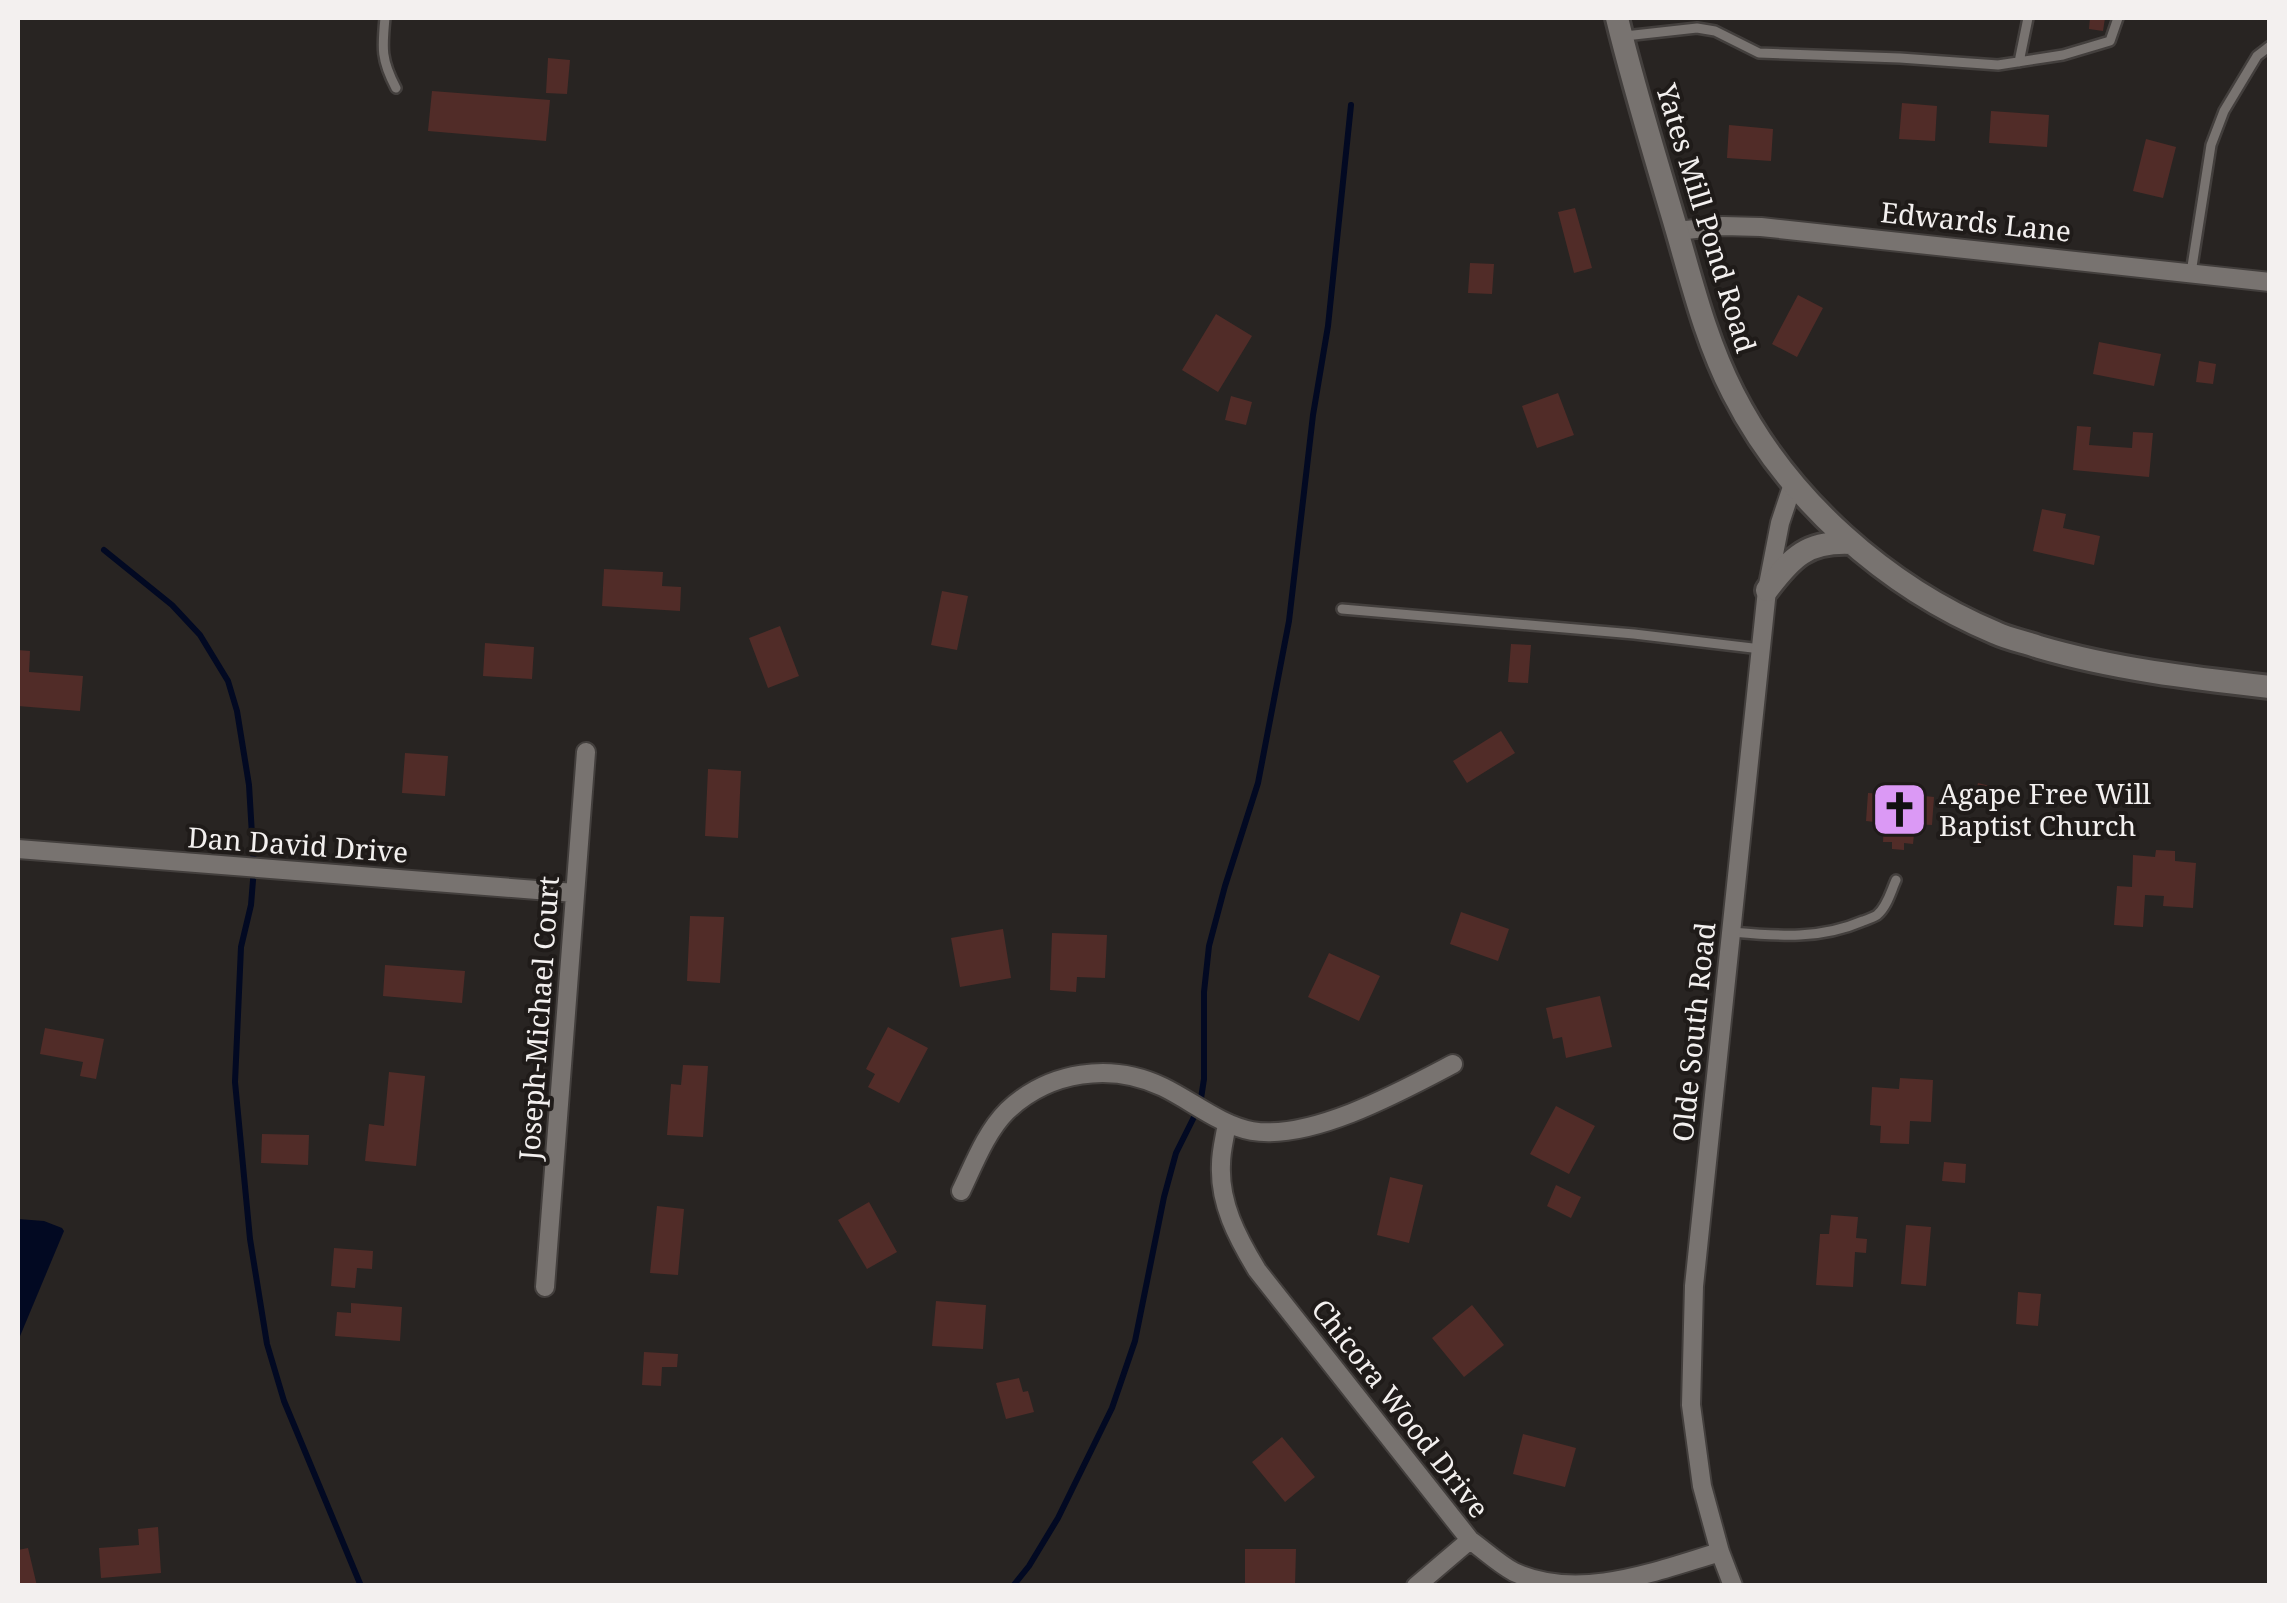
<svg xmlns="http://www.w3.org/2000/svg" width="2287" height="1603" font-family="'Noto Serif',serif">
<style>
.water{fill:#020922}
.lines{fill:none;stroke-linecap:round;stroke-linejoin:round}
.stream{stroke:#020922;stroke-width:6}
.building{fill:#512c28}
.lane-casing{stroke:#433f3d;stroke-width:14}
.street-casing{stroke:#433f3d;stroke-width:22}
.secondary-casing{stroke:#433f3d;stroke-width:28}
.lane{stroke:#787370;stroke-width:9}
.street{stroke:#787370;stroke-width:18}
.secondary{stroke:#787370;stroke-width:22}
.labels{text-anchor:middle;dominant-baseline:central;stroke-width:8;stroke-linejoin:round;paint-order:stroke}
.street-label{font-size:28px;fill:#f3f0ef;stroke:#1f1b19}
.poi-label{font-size:28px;fill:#f3f0ef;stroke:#1f1b19;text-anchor:start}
</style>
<rect width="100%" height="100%" fill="#282422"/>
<path class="water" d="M18,1219L44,1221L62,1228L64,1231L18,1341Z"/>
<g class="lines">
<path class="stream" d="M104,550L172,605L200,635L228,681L237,711L249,785L254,868L251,905L241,947L235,1082L250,1239L267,1344L284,1401L361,1586
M1013,1586L1029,1566L1058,1518L1112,1408L1135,1341L1164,1197L1176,1153L1200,1105L1204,1079V992L1209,946L1225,886L1258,783L1289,621L1313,415L1328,326L1351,105"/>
</g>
<path class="building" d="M2090,18H2105L2103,31L2089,29Z
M548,58L570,60L567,94L546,93Z
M432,91L550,100L546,141L428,131Z
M1902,103L1937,106L1935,141L1899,139Z
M1991,111L2049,115L2047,147L1989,143Z
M1729,125L1773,129L1771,161L1727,158Z
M2146,139L2176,147L2163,198L2133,191Z
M1575,208L1592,268L1574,273L1558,212Z
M1470,263L1494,264L1492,294L1468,293Z
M1798,295L1823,308L1797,357L1772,344Z
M1216,314L1252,336L1218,392L1182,370Z
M2099,342L2161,354L2154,386L2093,374Z
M2199,361L2216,364L2213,384L2196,382Z
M1558,393L1574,435L1537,448L1522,406Z
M1231,396L1252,402L1246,425L1225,420Z
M2077,426L2091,427L2089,445L2132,448L2133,432L2153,433L2149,477L2073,470Z
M2042,509L2066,514L2063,528L2100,536L2094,565L2033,551Z
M604,569L663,572L662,586L681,587L680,611L602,606Z
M942,591L968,596L957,650L931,645Z
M780,626L799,676L768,688L749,638Z
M485,643L534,647L532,679L483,676Z
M1511,644L1531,645L1528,683L1508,682Z
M18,650L30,651L29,672L83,676L80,711L18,706Z
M1501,731L1515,753L1467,783L1453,761Z
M405,753L448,756L445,796L402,793Z
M708,769L741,771L738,838L705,836Z
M1978,783L1990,786L1986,800L1974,797Z
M1886,787L1916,788L1915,795L1934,797L1932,825L1915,824L1913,844L1904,843V850L1892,849V842H1883L1884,823L1866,821L1868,793L1885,794Z
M2156,850L2175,851V861L2196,863L2193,908L2163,906L2164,896L2145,895L2143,927L2114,925L2117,886L2132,887L2133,855L2155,857Z
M1461,912L1509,929L1498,961L1450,944Z
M690,916L724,917L720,983L687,981Z
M1003,929L1011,978L960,987L951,938Z
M1052,933L1107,935L1105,978L1077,977L1076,992L1050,990Z
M1329,953L1380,976L1359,1021L1308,997Z
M385,965L465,971L462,1003L383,996Z
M1600,996L1612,1047L1566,1058L1562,1037L1553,1039L1546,1008Z
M888,1027L928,1048L899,1103L868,1087L875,1074L866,1069Z
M45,1028L104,1039L96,1079L80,1076L83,1062L40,1054Z
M683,1065L708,1066L703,1137L667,1135L671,1084L681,1085Z
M389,1072L425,1076L416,1166L365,1161L369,1124L384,1126Z
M1900,1078L1933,1080L1931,1122L1910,1121L1909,1144L1880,1143L1881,1126L1870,1125L1872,1087L1899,1089Z
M1556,1106L1595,1126L1569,1174L1530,1154Z
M262,1134L309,1135L308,1165L261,1163Z
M1944,1162L1966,1164L1965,1183L1942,1181Z
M1390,1177L1423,1185L1409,1243L1377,1235Z
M1556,1185L1581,1197L1571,1218L1547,1206Z
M869,1202L897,1252L867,1269L838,1220Z
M657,1206L684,1209L678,1275L650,1273Z
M1831,1215L1858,1217L1856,1238L1867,1239L1866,1253L1855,1252L1853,1287L1816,1285L1820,1234H1829Z
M1906,1225L1931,1227L1926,1286L1901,1284Z
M334,1248L373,1251L372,1269L357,1268L355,1288L331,1286Z
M2018,1292L2041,1294L2038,1326L2016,1324Z
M936,1301L986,1305L983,1349L932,1346Z
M351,1303L402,1307L400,1341L335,1336L337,1312L351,1313Z
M1472,1305L1504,1345L1464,1377L1432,1338Z
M644,1352L678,1354L677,1367H662L661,1386L642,1385Z
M1019,1378L1023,1392L1028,1391L1034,1412L1006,1419L996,1383Z
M1523,1434L1576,1448L1565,1487L1513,1474Z
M1282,1437L1315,1477L1285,1502L1252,1462Z
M158,1527L161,1573L101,1578L99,1548L139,1545L138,1529Z
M28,1548L37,1586H18V1550Z
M1245,1549H1296L1295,1586L1245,1585Z"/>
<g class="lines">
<defs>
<path id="lane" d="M385,18C382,48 381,60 396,88
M1625,36L1697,28L1715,31L1759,53L1900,58L1998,65L2063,55L2110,41L2118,18
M2019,62L2028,18
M2191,273L2211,145L2224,111L2257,56L2270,46
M1342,609L1634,634L1761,649
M1732,932C1778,936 1819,940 1863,921C1864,921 1876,916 1877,915C1887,907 1891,891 1896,880"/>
<path id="street" d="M1677,231L1723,226L1761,227L2270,282
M18,849L575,893
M1227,1123C1225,1137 1221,1150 1221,1164C1219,1203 1237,1237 1257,1270L1470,1540C1484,1550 1499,1564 1514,1572C1579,1602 1656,1571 1720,1552
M961,1191C974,1164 986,1132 1007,1111C1049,1071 1111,1062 1163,1087C1192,1101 1220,1125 1252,1131C1311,1141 1402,1091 1453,1064
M545,1287L586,752
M1416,1586L1470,1540
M1733,1586L1720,1552L1702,1486L1691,1405L1694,1286L1767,590L1780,523L1793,484"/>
<path id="secondary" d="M1617,18C1633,84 1653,149 1672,214C1690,274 1704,337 1733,393C1787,499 1886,587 1996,633C2009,639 2025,642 2039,647C2114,669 2191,678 2270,687
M1767,590C1792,557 1807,541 1851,543"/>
</defs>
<use href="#lane" class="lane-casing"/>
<use href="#street" class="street-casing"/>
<use href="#secondary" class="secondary-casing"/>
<use href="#lane" class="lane"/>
<use href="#street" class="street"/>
<use href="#secondary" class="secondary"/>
</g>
<defs>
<symbol id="church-square" viewBox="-11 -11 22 22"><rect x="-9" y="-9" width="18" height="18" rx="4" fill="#db99f5" stroke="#1f1b19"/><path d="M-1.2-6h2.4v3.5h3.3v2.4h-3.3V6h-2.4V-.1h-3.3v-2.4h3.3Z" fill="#111"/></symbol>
</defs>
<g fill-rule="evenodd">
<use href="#church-square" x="1868" y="778" width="63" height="63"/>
</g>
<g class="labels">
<g class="street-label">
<text transform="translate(1707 218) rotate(73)">Yates Mill Pond Road</text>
<text transform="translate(1976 221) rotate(6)">Edwards Lane</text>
<text transform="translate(298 844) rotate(4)">Dan David Drive</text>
<text transform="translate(538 1018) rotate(-86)">Joseph-Michael Court</text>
<text transform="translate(1693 1032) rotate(-84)">Olde South Road</text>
<text transform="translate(1401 1408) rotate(52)">Chicora Wood Drive</text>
</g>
<g class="poi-label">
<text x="1939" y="793">Agape Free Will<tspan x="1939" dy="32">Baptist Church</tspan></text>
</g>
</g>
<rect width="2287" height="1603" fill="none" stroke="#f3f0ef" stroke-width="40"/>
</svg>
